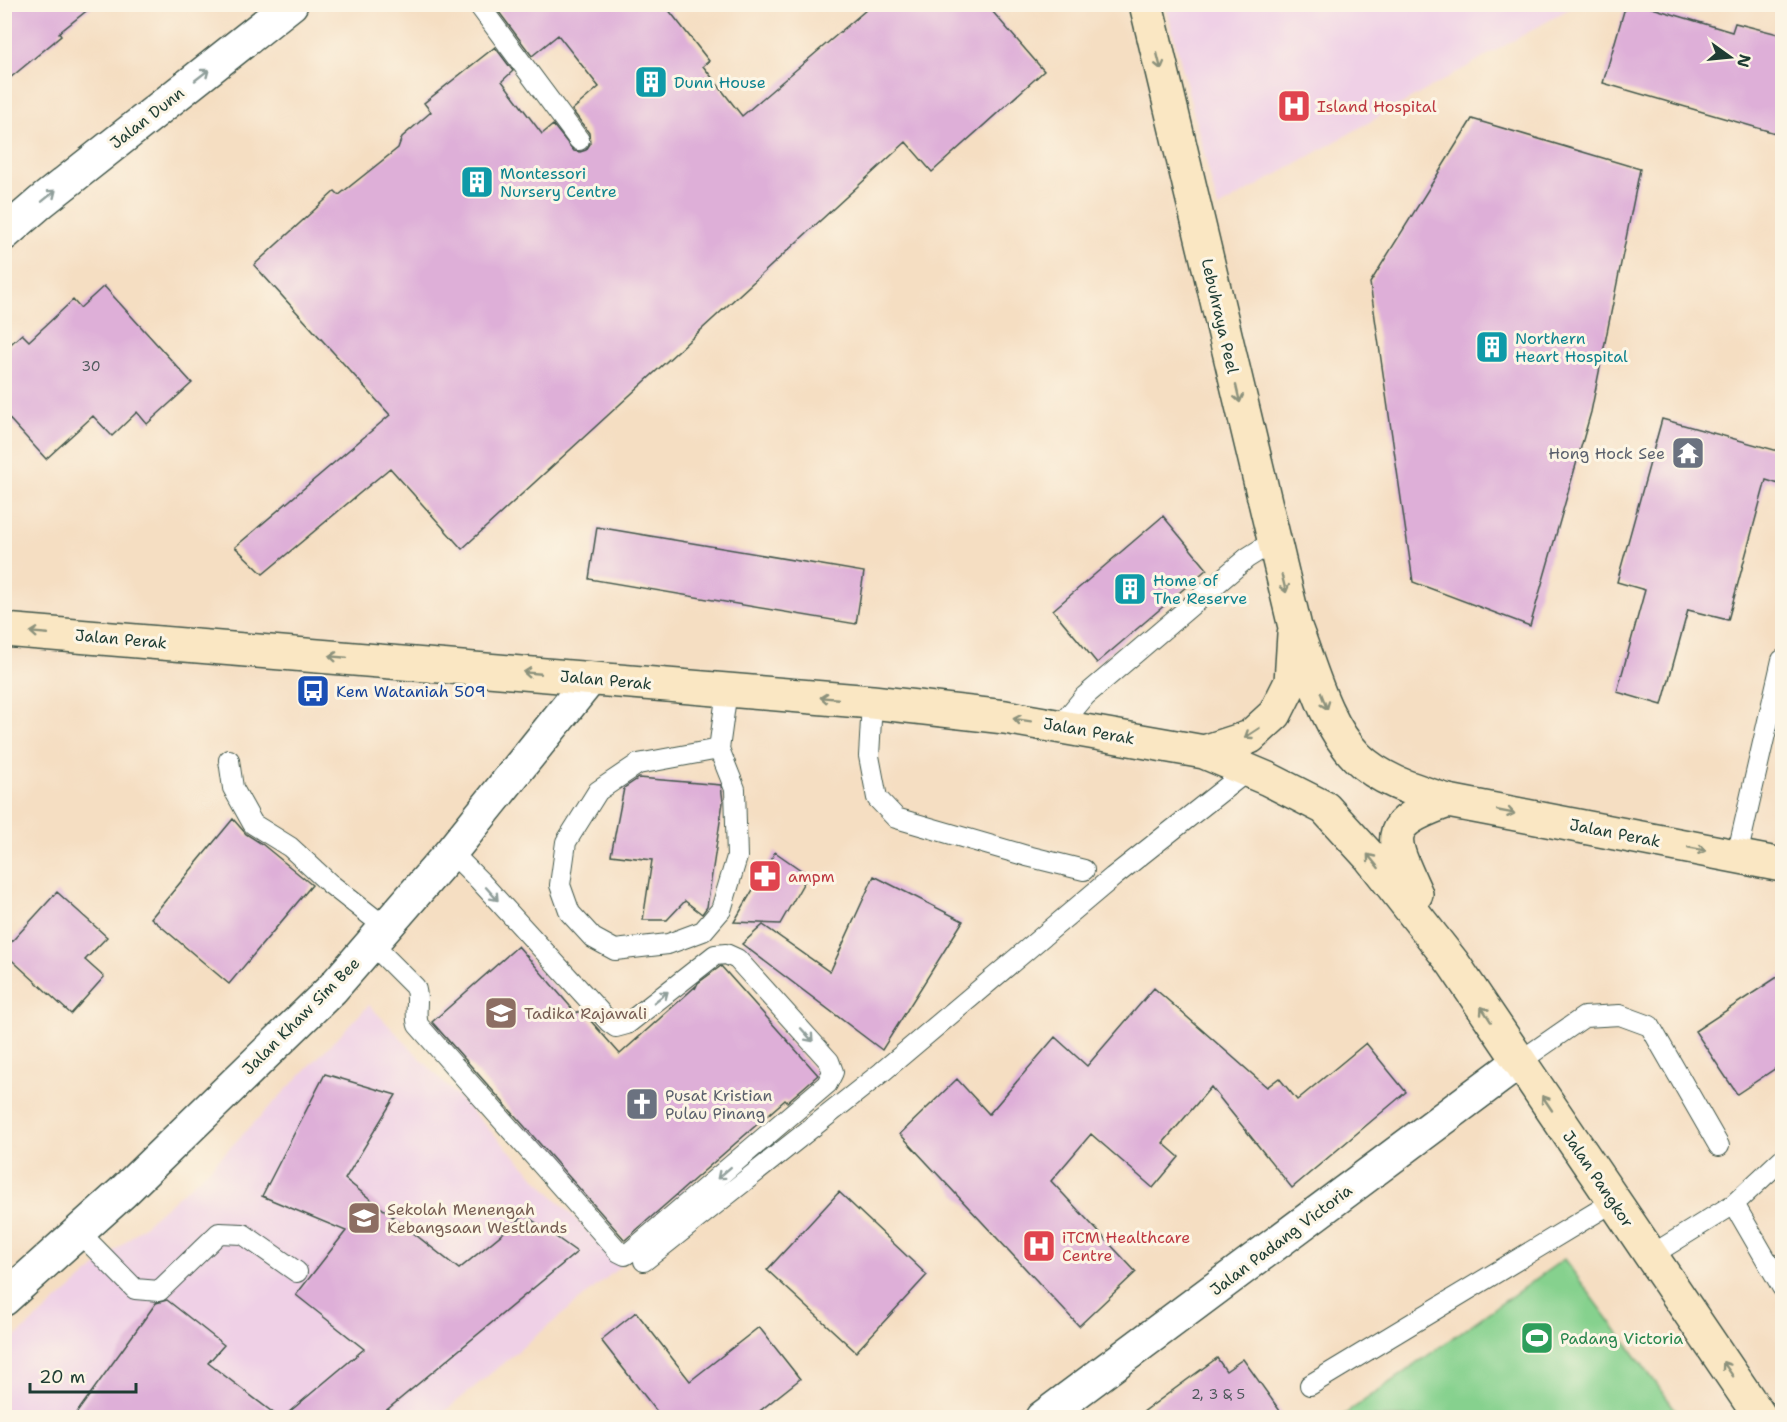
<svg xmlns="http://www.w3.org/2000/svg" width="1787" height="1422" font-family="'Shantell Sans',sans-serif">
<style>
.built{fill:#efd0e6}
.green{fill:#86d18e;stroke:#528761;stroke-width:1.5}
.building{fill:#deafd8}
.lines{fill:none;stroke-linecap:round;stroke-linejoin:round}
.lane-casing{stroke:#3f5549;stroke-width:22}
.street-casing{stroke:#3f5549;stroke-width:36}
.secondary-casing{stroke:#3f5549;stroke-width:36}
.lane{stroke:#fff;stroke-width:20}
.street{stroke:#fff;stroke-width:33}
.secondary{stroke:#fae7c3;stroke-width:33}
.oneway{stroke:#8c927c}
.oneway2{stroke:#8f9e9a}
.labels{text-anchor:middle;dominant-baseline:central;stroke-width:6;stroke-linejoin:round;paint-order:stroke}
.number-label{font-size:14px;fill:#4f5a5d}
.culture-label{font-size:16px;fill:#0d838f;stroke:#fcf5e5;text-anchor:start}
.health-label{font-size:16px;fill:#be3a42;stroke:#fcf5e5;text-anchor:start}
.street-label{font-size:16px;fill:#1f3d34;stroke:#fcf5e5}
.worship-label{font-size:16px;fill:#5b616d;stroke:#fcf5e5;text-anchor:end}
.transit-label{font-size:16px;fill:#164399;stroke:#fcf5e5;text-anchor:start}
.education-label{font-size:16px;fill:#785e54;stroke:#fcf5e5;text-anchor:start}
.leisure-label{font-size:16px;fill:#27864d;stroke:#fcf5e5;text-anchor:start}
</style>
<rect width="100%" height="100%" fill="#fcf5e5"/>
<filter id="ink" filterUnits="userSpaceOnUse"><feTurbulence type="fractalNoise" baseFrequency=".0167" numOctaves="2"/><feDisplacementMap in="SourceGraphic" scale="12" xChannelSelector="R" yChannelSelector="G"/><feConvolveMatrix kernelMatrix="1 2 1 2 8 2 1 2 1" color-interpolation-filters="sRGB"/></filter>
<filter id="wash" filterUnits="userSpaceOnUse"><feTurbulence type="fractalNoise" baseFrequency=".008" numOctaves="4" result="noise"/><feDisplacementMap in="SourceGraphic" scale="24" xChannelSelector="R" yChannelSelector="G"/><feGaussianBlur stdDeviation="1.35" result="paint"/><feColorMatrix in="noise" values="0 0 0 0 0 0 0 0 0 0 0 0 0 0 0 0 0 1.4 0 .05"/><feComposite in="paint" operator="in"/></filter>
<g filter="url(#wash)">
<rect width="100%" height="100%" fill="#f5dec2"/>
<path class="built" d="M1166,5V4L1576,5L1218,208Z
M369,1005L621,1266L438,1417H5L4,1347L208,1170Z"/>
<path class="green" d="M1564,1259L1681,1417H1341Z"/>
<g id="blocks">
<path class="building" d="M4,4H95L59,33L61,36L4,83Z
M493,4H664L709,61L703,66L742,116L873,4H986L1044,71L932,172L906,142L462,549L390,468L263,574L235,547L390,415L254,265L335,191L339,195L398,148L402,137L431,112L424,103L495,47L513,71L502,81L542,134L553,125L574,151L580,152L586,150L590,144L589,133L572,110L599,87L558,35L532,56Z
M1626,4H1639L1732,32L1735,23L1782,35V135L1603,83Z
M1472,119L1640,169L1591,412L1530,626L1413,582L1370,283Z
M104,286L192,383L147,424L137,412L112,436L93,416L46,459L4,413V350L22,334L29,341L73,300L80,308Z
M1662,419L1782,452V485L1766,480L1728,620L1688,610L1662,705L1617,692L1645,590L1617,582Z
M1163,516L1207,569L1097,663L1053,610Z
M597,527L864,572L856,624L589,579Z
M639,778L721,785L723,802L707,907L702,914L685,901L667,920H643L652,860L611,855L624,788Z
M233,819L246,834L262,844L312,885L229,984L151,918Z
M775,852L808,875L780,924L734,922Z
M874,876L963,921L882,1050L742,944L763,925L830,972Z
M57,892L107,937L85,960L104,977L71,1014L4,953V950Z
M518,946L576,1013L581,1010L620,1054L696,986L695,989L698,983L721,966L818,1075L787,1102L785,1100L625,1240L432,1022Z
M1782,974V1064L1737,1094L1695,1031Z
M1154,988L1267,1087L1279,1078L1297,1100L1366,1043L1406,1092L1292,1188L1211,1087L1163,1143L1179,1157L1153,1188L1091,1134L1051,1181L1136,1272L1079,1326L900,1134L957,1079L989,1114L1055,1037L1087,1066Z
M325,1074L396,1095L345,1179L459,1269L525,1215L577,1252L377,1418H282L364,1349L296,1295L346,1231L262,1196Z
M839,1192L927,1275L856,1352L767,1270Z
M167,1300L224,1345L208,1363L280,1418H73L156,1303Z
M636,1312L690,1381L759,1327L800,1379L751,1418H662L601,1340Z
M1217,1358L1226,1371L1243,1359L1285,1418H1135Z"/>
</g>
</g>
<g filter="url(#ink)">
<use href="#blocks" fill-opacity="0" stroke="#3f5549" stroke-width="1.5"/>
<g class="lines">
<defs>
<path id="lane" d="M478,4L579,140
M872,702L869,756L877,798L896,818L1027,856L1084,870
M1060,726L1085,696L1247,558L1274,541
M719,749L638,764L598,791L566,842L560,885L570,913L593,938L615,950L668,944L703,931L721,910L737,857L735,789L719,749L727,690
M229,760L233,788L253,824L290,847L329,883L385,927
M1737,856L1782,660
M371,943L415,987C420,999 414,1012 418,1025L619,1252L625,1255L631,1251L827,1084L833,1072L829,1061L737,959L726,954L715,955L627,1024L616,1027L609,1022L480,881L451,852
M1519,1062L1584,1017L1620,1015L1650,1026L1719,1146
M1734,1204L1782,1287
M79,1232L135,1289L159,1291L219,1233L243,1234L297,1272
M1650,1256L1734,1204L1782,1159
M644,1261L882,1072L1113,877L1247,771
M1310,1385L1613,1202"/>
<path id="street" d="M4,234L41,202L291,4
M4,1299L123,1192L332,989L451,852L590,679
M1042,1418L1519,1062"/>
<path id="secondary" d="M1146,4L1295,627C1311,668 1325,725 1357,757C1381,781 1417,791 1448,801L1782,865
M4,630L872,702L1005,717L1204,752L1268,779L1325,808L1369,856L1453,963L1761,1418
M1204,752L1250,737L1275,714L1291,682L1294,634
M1416,894C1390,836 1381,825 1448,801"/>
</defs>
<use href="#lane" class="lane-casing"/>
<use href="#street" class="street-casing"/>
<use href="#secondary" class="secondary-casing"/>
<use href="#lane" class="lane"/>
<use href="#street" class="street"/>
<use href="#secondary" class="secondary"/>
</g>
<defs><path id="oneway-shaft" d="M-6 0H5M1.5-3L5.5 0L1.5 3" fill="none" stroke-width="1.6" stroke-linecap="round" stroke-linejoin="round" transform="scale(1.5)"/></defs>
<g class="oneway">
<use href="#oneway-shaft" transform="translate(1159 61) rotate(76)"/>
<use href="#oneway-shaft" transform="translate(1238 394) rotate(77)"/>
<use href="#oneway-shaft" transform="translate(1284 584) rotate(76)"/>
<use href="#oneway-shaft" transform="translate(39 633) rotate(-175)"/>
<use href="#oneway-shaft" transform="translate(338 657) rotate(-175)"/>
<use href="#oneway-shaft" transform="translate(532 673) rotate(-175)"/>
<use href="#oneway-shaft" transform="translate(829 698) rotate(-175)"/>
<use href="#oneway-shaft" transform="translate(1324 701) rotate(69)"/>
<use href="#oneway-shaft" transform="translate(1022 720) rotate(-171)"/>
<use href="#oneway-shaft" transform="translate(1252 733) rotate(147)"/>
<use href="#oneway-shaft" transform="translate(1506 812) rotate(11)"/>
<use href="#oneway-shaft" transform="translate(1697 849) rotate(11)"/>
<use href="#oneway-shaft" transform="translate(1373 861) rotate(-129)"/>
<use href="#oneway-shaft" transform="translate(1486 1014) rotate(-123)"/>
<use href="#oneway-shaft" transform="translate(1547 1103) rotate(-124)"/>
<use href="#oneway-shaft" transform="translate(1728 1369) rotate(-125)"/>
</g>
<g class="oneway2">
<use href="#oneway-shaft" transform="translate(202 75) rotate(-38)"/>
<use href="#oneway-shaft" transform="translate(49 196) rotate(-39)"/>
<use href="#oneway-shaft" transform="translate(492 894) rotate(48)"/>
<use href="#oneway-shaft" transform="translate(661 997) rotate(-38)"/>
<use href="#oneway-shaft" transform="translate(807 1035) rotate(48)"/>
<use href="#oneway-shaft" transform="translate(724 1173) rotate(139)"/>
</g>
</g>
<defs>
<symbol id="building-square" viewBox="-11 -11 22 22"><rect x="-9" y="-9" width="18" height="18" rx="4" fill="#0f9aa8" stroke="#fcf5e5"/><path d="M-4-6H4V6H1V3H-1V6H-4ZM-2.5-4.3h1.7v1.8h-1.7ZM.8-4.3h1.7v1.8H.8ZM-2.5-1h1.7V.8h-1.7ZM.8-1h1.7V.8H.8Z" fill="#fff"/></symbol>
<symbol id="hospital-square" viewBox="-11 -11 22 22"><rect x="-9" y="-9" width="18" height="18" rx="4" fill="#e0444e" stroke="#fcf5e5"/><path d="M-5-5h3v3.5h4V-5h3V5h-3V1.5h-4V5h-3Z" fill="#fff"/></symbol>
<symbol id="temple-square" viewBox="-11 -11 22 22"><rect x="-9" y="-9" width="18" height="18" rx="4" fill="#6b7280" stroke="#fcf5e5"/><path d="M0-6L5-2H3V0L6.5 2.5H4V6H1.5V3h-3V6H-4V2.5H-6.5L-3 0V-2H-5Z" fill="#fff"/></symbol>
<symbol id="bus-square" viewBox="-11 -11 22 22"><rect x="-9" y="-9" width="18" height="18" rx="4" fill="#1a4fb4" stroke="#fcf5e5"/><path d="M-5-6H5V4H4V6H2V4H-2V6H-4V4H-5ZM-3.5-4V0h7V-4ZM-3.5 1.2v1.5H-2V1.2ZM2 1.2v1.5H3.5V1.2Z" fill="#fff"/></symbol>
<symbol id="pharmacy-square" viewBox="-11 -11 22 22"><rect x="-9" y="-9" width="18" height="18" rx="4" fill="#e0444e" stroke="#fcf5e5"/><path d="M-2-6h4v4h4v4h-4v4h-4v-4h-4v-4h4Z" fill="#fff"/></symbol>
<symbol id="school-square" viewBox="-11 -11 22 22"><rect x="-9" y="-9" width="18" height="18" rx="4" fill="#8d6e63" stroke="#fcf5e5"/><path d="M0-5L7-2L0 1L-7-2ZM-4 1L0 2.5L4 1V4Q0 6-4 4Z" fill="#fff"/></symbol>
<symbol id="church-square" viewBox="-11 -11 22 22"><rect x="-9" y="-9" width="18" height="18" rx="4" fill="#6b7280" stroke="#fcf5e5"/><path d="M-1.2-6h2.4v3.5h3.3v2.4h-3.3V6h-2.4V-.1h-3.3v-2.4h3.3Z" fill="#fff"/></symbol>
<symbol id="stadium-square" viewBox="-11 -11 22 22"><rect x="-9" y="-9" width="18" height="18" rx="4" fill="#2e9e5b" stroke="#fcf5e5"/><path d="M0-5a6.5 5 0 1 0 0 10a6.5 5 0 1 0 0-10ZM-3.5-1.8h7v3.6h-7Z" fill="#fff"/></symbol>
</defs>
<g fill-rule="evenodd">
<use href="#building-square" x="632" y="63" width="38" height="38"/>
<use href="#hospital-square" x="1275" y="87" width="38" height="38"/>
<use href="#building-square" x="458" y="163" width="38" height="38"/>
<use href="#building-square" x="1473" y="328" width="38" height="38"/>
<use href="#temple-square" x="1669" y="434" width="38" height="38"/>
<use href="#building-square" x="1111" y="570" width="38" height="38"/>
<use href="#bus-square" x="294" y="672" width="38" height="38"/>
<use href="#pharmacy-square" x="746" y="857" width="38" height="38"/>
<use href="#school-square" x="482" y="994" width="38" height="38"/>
<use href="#church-square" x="623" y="1085" width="38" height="38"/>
<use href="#school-square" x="345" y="1199" width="38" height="38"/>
<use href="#hospital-square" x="1020" y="1227" width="38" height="38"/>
<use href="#stadium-square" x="1518" y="1319" width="38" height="38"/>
</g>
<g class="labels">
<g class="number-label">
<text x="91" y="366">30</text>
<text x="1218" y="1394">2, 3 &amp; 5</text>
</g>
<g class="culture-label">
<text x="674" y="82">Dunn House</text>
<text x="500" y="173">Montessori<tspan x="500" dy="18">Nursery Centre</tspan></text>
<text x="1515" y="338">Northern<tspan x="1515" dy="18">Heart Hospital</tspan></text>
<text x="1153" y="580">Home of<tspan x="1153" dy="18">The Reserve</tspan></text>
</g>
<g class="health-label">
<text x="1317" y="106">Island Hospital</text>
<text x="788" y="876">ampm</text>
<text x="1062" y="1237">iTCM Healthcare<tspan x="1062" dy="18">Centre</tspan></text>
</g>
<g class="street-label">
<text transform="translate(147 118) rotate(-38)">Jalan Dunn</text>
<text transform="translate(1220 316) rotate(77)">Lebuhraya Peel</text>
<text transform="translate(121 639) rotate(5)">Jalan Perak</text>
<text transform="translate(606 680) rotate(5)">Jalan Perak</text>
<text transform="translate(1089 731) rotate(10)">Jalan Perak</text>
<text transform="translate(1615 833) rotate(11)">Jalan Perak</text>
<text transform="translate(301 1016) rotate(-45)">Jalan Khaw Sim Bee</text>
<text transform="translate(1598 1179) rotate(56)">Jalan Pangkor</text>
<text transform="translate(1281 1240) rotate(-37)">Jalan Padang Victoria</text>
</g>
<g class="worship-label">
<text x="1665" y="453">Hong Hock See</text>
<text x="665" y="1095" text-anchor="start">Pusat Kristian<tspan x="665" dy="18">Pulau Pinang</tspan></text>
</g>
<g class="transit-label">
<text x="336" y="691">Kem Wataniah 509</text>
</g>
<g class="education-label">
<text x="524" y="1013">Tadika Rajawali</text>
<text x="387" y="1209">Sekolah Menengah<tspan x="387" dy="18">Kebangsaan Westlands</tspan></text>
</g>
<g class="leisure-label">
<text x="1560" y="1338">Padang Victoria</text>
</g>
</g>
<rect width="1787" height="1422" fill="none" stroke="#fcf5e5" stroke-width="24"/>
<g transform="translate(1730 57) rotate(105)" stroke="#fcf5e5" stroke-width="4.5" paint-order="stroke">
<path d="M0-4.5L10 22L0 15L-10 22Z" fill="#1f3d34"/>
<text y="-9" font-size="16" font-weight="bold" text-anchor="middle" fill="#1f3d34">N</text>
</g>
<path d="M30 1383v9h106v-9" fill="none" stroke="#1f3d34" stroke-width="3"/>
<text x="39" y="1383" font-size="18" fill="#1f3d34" stroke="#fcf5e5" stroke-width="4.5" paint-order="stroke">20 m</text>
</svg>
